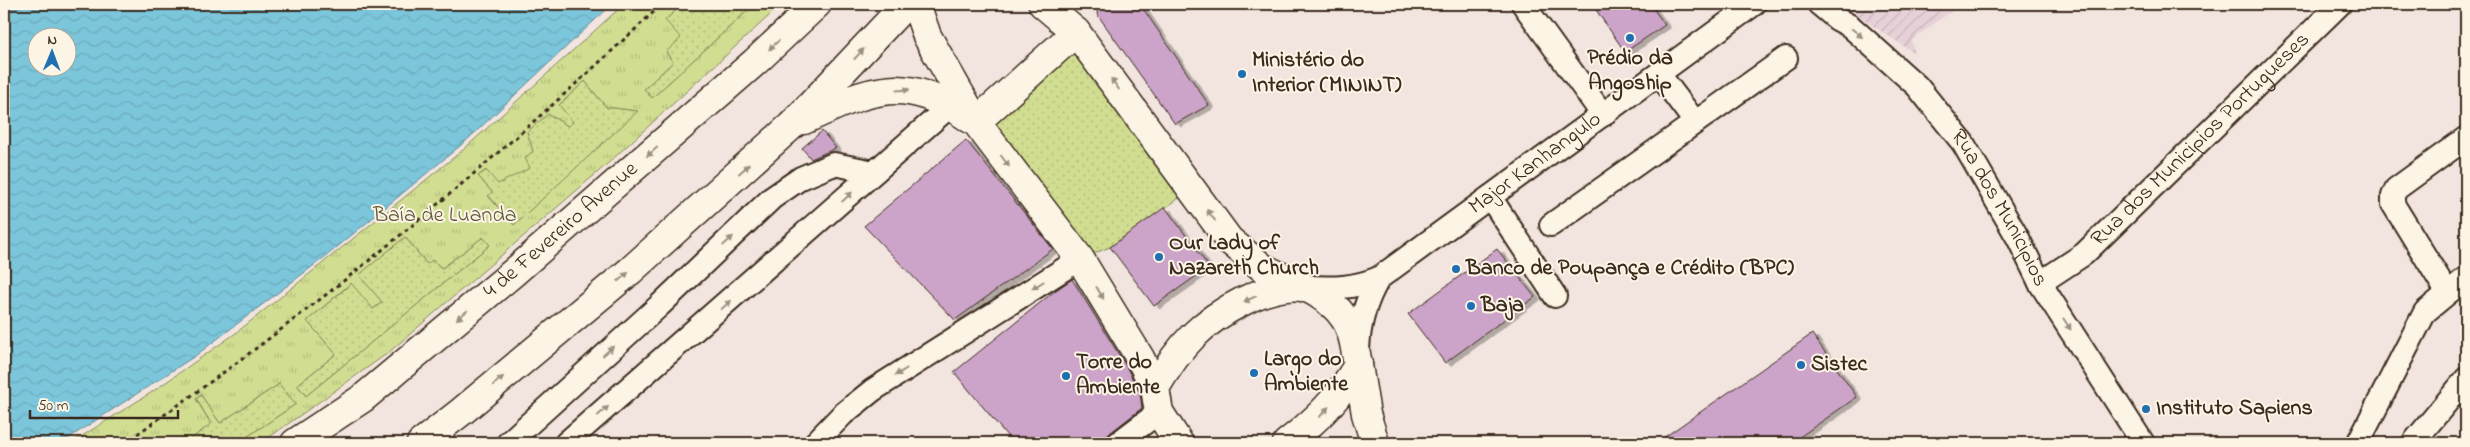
<svg xmlns="http://www.w3.org/2000/svg" width="2470" height="447" font-family="'Indie Flower',sans-serif">
<style>
.industrial{fill:url(#industrial-furrows)}
.grass{fill:url(#grass-dots);stroke:#868458}
.park{fill:url(#park-tufts);stroke:#868458;fill-rule:evenodd}
.water{fill:url(#water-waves);stroke:#61888f;fill-rule:evenodd}
.building{fill:#cca3c9;stroke:#3b2a1e;filter:url(#shadow)}
.lines{fill:none;stroke-linecap:round;stroke-linejoin:round}
.minor-casing{stroke:#3b2a1e;stroke-width:26}
.major-casing{stroke:#3b2a1e;stroke-width:31}
.path{stroke:#3b2a1e;stroke-width:3;stroke-dasharray:4 4;stroke-linecap:butt}
.minor{stroke:#fcf5e5;stroke-width:22}
.major{stroke:#fcf5e5;stroke-width:28}
.oneway{fill:#9c9082}
.poi-dot{fill:#1f6fb2;stroke:#fcf5e5;stroke-width:2}
.labels{text-anchor:middle;dominant-baseline:central;stroke-width:4;stroke-linejoin:round;paint-order:stroke}
.poi-label{font-size:22px;font-weight:bold;fill:#3b2a1e;stroke:#fcf5e5;text-anchor:start}
.street-label{font-size:22px;fill:#3b2a1e;stroke:#fcf5e5}
.park-label{font-size:22px;fill:#60573b;stroke:#fcf5e5}
</style>
<defs>
<pattern id="industrial-furrows" width="10" height="10" patternUnits="userSpaceOnUse" patternTransform="scale(1.25)"><rect width="10" height="10" fill="#e7d1d8"/><path d="M-1 1l2-2M0 10L10 0M9 11l2-2" fill="none" stroke="#c7b4b9"/></pattern>
<pattern id="grass-dots" width="8" height="8" patternUnits="userSpaceOnUse" patternTransform="scale(1.25)"><rect width="8" height="8" fill="#d1de91"/><path d="M2 2h.1M6 6h.1" fill="none" stroke="#b4bf7d" stroke-width="1.8" stroke-linecap="round"/></pattern>
<pattern id="park-tufts" width="24" height="20" patternUnits="userSpaceOnUse" patternTransform="scale(1.25)"><rect width="24" height="20" fill="#d1de91"/><path d="M3 7l-1-3M5 7V3M7 7l1-3M15 17l-1-3M17 17v-4M19 17l1-3" fill="none" stroke="#b4bf7d"/></pattern>
<pattern id="water-waves" width="16" height="10" patternUnits="userSpaceOnUse" patternTransform="scale(1.25)"><rect width="16" height="10" fill="#7bc6db"/><path d="M0 5q4-4 8 0t8 0" fill="none" stroke="#6baabc"/></pattern>
<filter id="shadow"><feDropShadow dx="5.5" dy="3" stdDeviation="0" flood-color="#0004"/></filter>
</defs>
<rect width="100%" height="100%" fill="#f2e5df"/>
<filter id="ink" filterUnits="userSpaceOnUse"><feTurbulence type="fractalNoise" baseFrequency=".02" numOctaves="2"/><feDisplacementMap in="SourceGraphic" scale="10" xChannelSelector="R" yChannelSelector="G"/><feConvolveMatrix kernelMatrix="1 2 1 2 8 2 1 2 1" color-interpolation-filters="sRGB"/></filter>
<g filter="url(#ink)">
<path class="industrial" d="M1840,4H1961L1912,40L1914,53Z"/>
<path class="grass" d="M683,4H755L652,98L644,89L673,62L666,52L665,20Z
M1076,32L1192,189L1110,247L1080,259L976,122Z
M585,81L606,107L639,111L514,225L488,195L492,192L478,176C494,163 517,164 533,151L526,132L548,114L568,126L573,122L558,105Z
M405,237L427,264L432,260L442,268L483,237L490,245L306,396L297,385L336,354L307,321L352,283L373,309L382,302L358,275Z
M279,384L296,404L238,443H185L211,424L196,398L201,395L220,423Z"/>
<path class="park" d="M624,4H683L665,20L681,38L666,52L673,62L644,89L652,98L755,4H782L605,166L388,353L261,443H238L296,404L279,384L220,423L201,395L196,399L211,424L185,443H71L152,392L236,333L463,150ZM585,81L606,107L638,111L514,225L488,196L492,192L478,176L486,170L498,184L530,168L525,158L533,151L527,132L548,114L568,126L573,122L559,105ZM405,237L427,264L432,260L442,268L483,237L490,245L306,396L297,385L336,354L307,321L351,283L373,309L382,302L359,275Z"/>
<path class="water" d="M4,4H612L466,141L330,253L195,356L61,443H4ZM38,38H68V68H38Z"/>
<path class="building" d="M1098,4H1140L1209,105L1175,124L1097,14Z
M1592,4H1650L1665,25L1625,52Z
M822,131L836,148L811,159L802,148Z
M966,140L1053,249L955,320L864,226Z
M1165,207L1209,267L1154,306L1110,247Z
M1497,249L1535,297L1445,363L1408,314Z
M1072,279L1126,366L1140,393L1142,408L1110,433L1102,443H1013L954,372L1056,290Z
M1812,334L1857,397L1791,443H1656Z"/>
<g class="lines">
<defs>
<g id="minor">
<path d="M1523,4L1603,115"/>
<path id="s1" d="M1819,4L1837,19L1850,26L1917,86L1963,143L2018,238L2040,283L2143,443"/>
<path d="M1659,74L1695,122"/>
<path d="M1490,197L1555,296"/>
<path d="M1551,225L1786,58"/>
<path id="s2" d="M2040,283L2084,254L2340,4"/>
<path id="s3" d="M1304,287C1333,288 1352,289 1379,278L1754,4"/>
<path d="M2447,292L2393,204V196L2396,189L2466,138"/>
<path d="M1358,350C1359,323 1365,301 1379,278"/>
<path d="M508,443L660,305L772,198L801,178L834,164L874,172"/>
<path d="M566,443L951,105"/>
<path d="M815,443L843,414L873,390L1080,259"/>
<path d="M1118,443L1159,412"/>
<path d="M2358,443L2425,312L2466,278"/>
<path d="M2413,443L2466,379"/>
</g>
<g id="major">
<path d="M916,4L927,36L976,122L1080,259L1140,358L1155,388"/>
<path d="M1043,4L1076,32L1229,240L1263,268L1303,287"/>
<path d="M804,120C873,88 905,73 972,120"/>
<path d="M976,122L1076,32"/>
<path d="M1358,365L1366,414L1375,443"/>
<path id="s4" d="M295,443L363,398L513,273L755,62L817,4"/>
<path d="M421,443L461,412L630,271L791,126L906,4"/>
<path d="M1179,443L1159,412L1155,388C1166,369 1178,351 1193,336C1216,313 1268,282 1302,287C1313,288 1336,306 1342,315C1353,328 1355,349 1358,365C1338,399 1318,419 1287,443"/>
</g>
</defs>
<use href="#minor" class="minor-casing"/>
<use href="#major" class="major-casing"/>
<path class="path" d="M124,443C315,312 493,164 662,4"/>
<use href="#minor" class="minor"/>
<use href="#major" class="major"/>
</g>
<defs><path id="oneway-solid" d="M-6-.8H1V-3.2L6.5 0L1 3.2V.8H-6Z" transform="scale(1.25)"/></defs>
<g class="oneway">
<use href="#oneway-solid" transform="translate(1857 33) rotate(40)"/>
<use href="#oneway-solid" transform="translate(774 45) rotate(137)"/>
<use href="#oneway-solid" transform="translate(859 54) rotate(-47)"/>
<use href="#oneway-solid" transform="translate(1115 84) rotate(-126)"/>
<use href="#oneway-solid" transform="translate(903 90) rotate(-3)"/>
<use href="#oneway-solid" transform="translate(652 152) rotate(139)"/>
<use href="#oneway-solid" transform="translate(1005 161) rotate(53)"/>
<use href="#oneway-solid" transform="translate(744 169) rotate(-42)"/>
<use href="#oneway-solid" transform="translate(847 197) rotate(-43)"/>
<use href="#oneway-solid" transform="translate(1211 215) rotate(-126)"/>
<use href="#oneway-solid" transform="translate(728 241) rotate(-43)"/>
<use href="#oneway-solid" transform="translate(623 277) rotate(-40)"/>
<use href="#oneway-solid" transform="translate(1038 285) rotate(148)"/>
<use href="#oneway-solid" transform="translate(1100 293) rotate(59)"/>
<use href="#oneway-solid" transform="translate(1250 299) rotate(155)"/>
<use href="#oneway-solid" transform="translate(726 305) rotate(-41)"/>
<use href="#oneway-solid" transform="translate(462 315) rotate(140)"/>
<use href="#oneway-solid" transform="translate(2067 324) rotate(57)"/>
<use href="#oneway-solid" transform="translate(608 351) rotate(-42)"/>
<use href="#oneway-solid" transform="translate(901 372) rotate(148)"/>
<use href="#oneway-solid" transform="translate(498 381) rotate(-40)"/>
<use href="#oneway-solid" transform="translate(603 411) rotate(-41)"/>
<use href="#oneway-solid" transform="translate(1324 412) rotate(-48)"/>
</g>
</g>
<g class="poi-dot">
<circle cx="1630" cy="38" r="5"/>
<circle cx="1242" cy="74" r="5"/>
<circle cx="1159" cy="257" r="5"/>
<circle cx="1456" cy="269" r="5"/>
<circle cx="1471" cy="306" r="5"/>
<circle cx="1801" cy="365" r="5"/>
<circle cx="1254" cy="373" r="5"/>
<circle cx="1066" cy="376" r="5"/>
<circle cx="2146" cy="409" r="5"/>
</g>
<g class="labels">
<g class="poi-label">
<text x="1630" y="59" text-anchor="middle">Prédio da<tspan x="1630" dy="25">Angoship</tspan></text>
<text x="1252" y="61">Ministério do<tspan x="1252" dy="25">Interior (MININT)</tspan></text>
<text x="1169" y="244">Our Lady of<tspan x="1169" dy="25">Nazareth Church</tspan></text>
<text x="1466" y="269">Banco de Poupança e Crédito (BPC)</text>
<text x="1481" y="306">Baja</text>
<text x="1264" y="360">Largo do<tspan x="1264" dy="25">Ambiente</tspan></text>
<text x="1076" y="363">Torre do<tspan x="1076" dy="25">Ambiente</tspan></text>
<text x="1811" y="365">Sistec</text>
<text x="2156" y="409">Instituto Sapiens</text>
</g>
<g class="street-label">
<text stroke="none"><textPath href="#s2" startOffset="216">Rua dos Municipios Portugueses</textPath></text>
<text stroke="none"><textPath href="#s3" startOffset="270">Major Kanhangulo</textPath></text>
<text stroke="none"><textPath href="#s1" startOffset="276">Rua dos Municipios</textPath></text>
<text stroke="none"><textPath href="#s4" startOffset="341">4 de Fevereiro Avenue</textPath></text>
</g>
<g class="park-label">
<text x="445" y="216">Baía de Luanda</text>
</g>
</g>
<rect width="2470" height="447" fill="none" stroke="#fcf5e5" stroke-width="20"/>
<rect x="10" y="10" width="2450" height="427" fill="none" stroke="#3b2a1e" stroke-width="2" filter="url(#ink)"/>
<g transform="translate(52 52) rotate(1)"><circle r="24" fill="#fcf5e5" stroke="#afa495"/>
<path d="M0-4L9 19L0 12L-9 19Z" fill="#1f6fb2"/>
<text y="-8" font-size="14" font-weight="bold" text-anchor="middle" fill="#3b2a1e">N</text>
</g>
<path d="M30 410v8h148v-8" fill="none" stroke="#3b2a1e" stroke-width="2.5"/>
<text x="38" y="410" font-size="15" fill="#3b2a1e" stroke="#fcf5e5" stroke-width="4" paint-order="stroke">50 m</text>
</svg>
